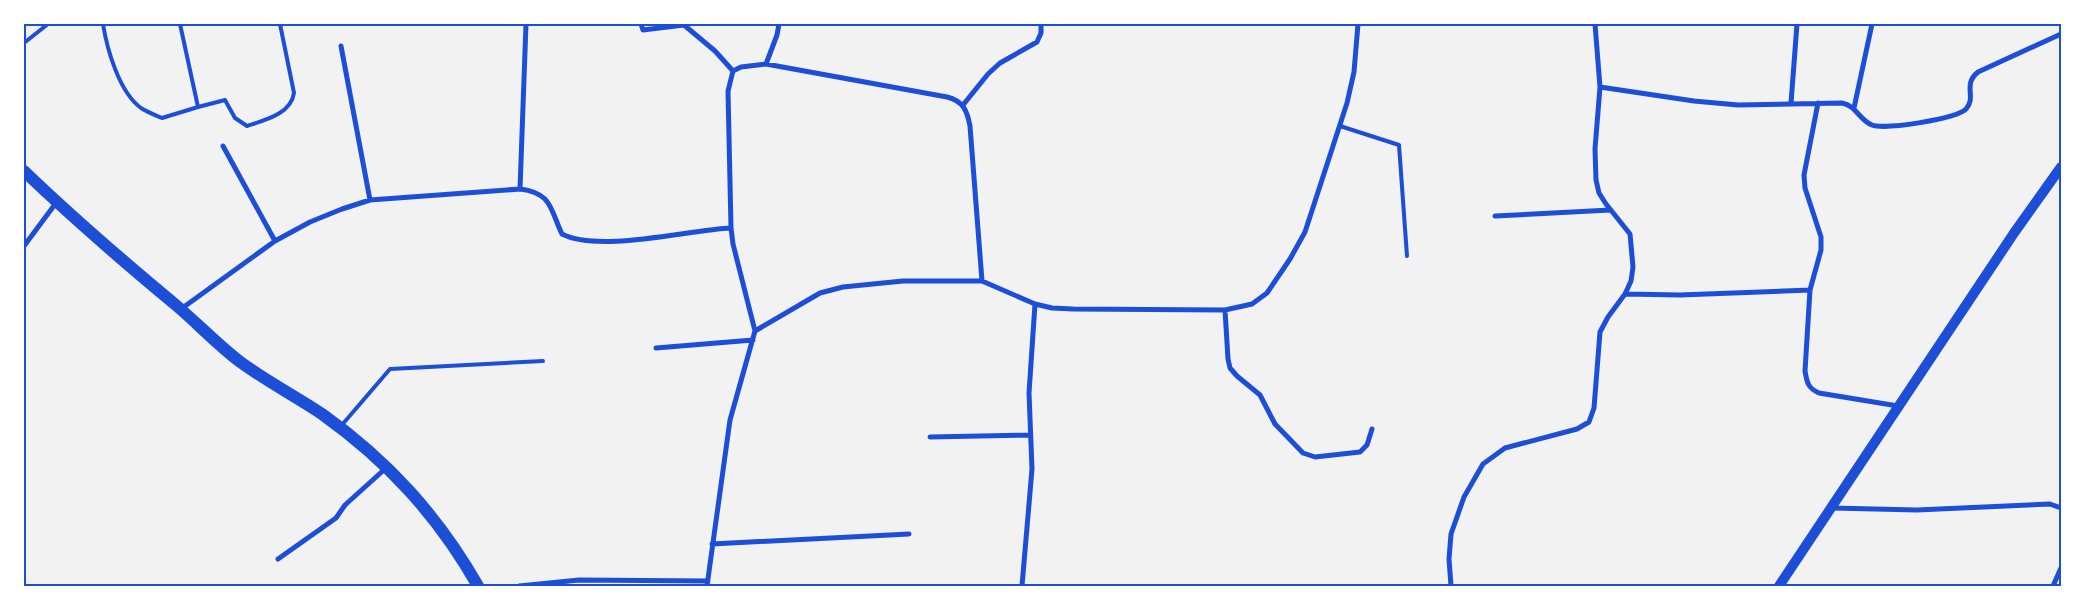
<svg xmlns="http://www.w3.org/2000/svg" width="2085" height="610" font-family="Raleway,sans-serif">
<style>
.lines{fill:none;stroke-linecap:round;stroke-linejoin:round}
.service{stroke:#1d4ed8;stroke-width:4}
.minor{stroke:#1d4ed8;stroke-width:5}
.secondary{stroke:#1d4ed8;stroke-width:10}
.primary{stroke:#1d4ed8;stroke-width:12}
.neatline{fill:none;stroke:#1d4ed8;stroke-width:2}
</style>
<rect width="100%" height="100%" fill="#f2f2f2"/>
<g class="lines">
<path class="service" d="M103,24C107,49 119,92 141,108C147,112 155,115 162,118L198,107L180,24
M24,43L48,24
M198,107L225,100L235,118L247,126C265,120 291,114 294,93L280,24
M1340,126L1399,145L1407,256
M341,426L390,369L543,361"/>
<path class="minor" d="M641,24L643,30L684,25L715,51L733,71
M341,46L370,200
M766,64L777,35L779,24
M1600,87L1694,101L1738,105L1842,103C1857,106 1859,120 1872,125C1885,130 1956,119 1966,109C1977,97 1962,85 1978,72L2061,34
M1791,103L1797,24
M1818,103L1804,175L1805,188L1821,237V250L1810,290L1805,371C1807,383 1808,388 1819,393L1898,406
M963,105L988,74L1000,63L1037,42L1041,33V24
M1854,108L1872,24
M223,146L275,241
M520,189L526,24
M1495,216L1610,210
M24,246L56,203
M1625,294L1680,295L1810,290
M1035,304L1052,308L1073,309L1225,310L1252,304L1267,293L1290,259L1305,232L1347,103L1354,72L1358,24
M181,309L275,241L310,222L342,209L370,200L520,189C552,193 550,209 562,234C600,253 687,230 731,228
M1225,310L1228,359L1230,368L1237,376L1260,395L1275,424L1303,453L1315,457L1360,452L1367,445L1372,429
M755,331L733,244L731,228L728,91L733,71L741,67L766,64L947,97C963,101 967,110 970,126L982,281
M656,348L753,340
M930,437L1030,435
M1832,508L1917,510L2050,504L2061,508
M712,544L909,534
M278,559L336,518L345,505L386,468
M519,586L579,580L707,581
M707,586L730,420L755,331L820,293L843,287L903,281H982L1035,304L1029,393L1032,469L1022,586
M1451,586L1449,559L1451,534L1464,497L1483,464L1505,448L1577,429L1589,422L1594,408L1600,332L1608,317L1625,294L1631,281L1633,267L1630,234L1606,204L1599,193L1596,180L1595,149L1600,87L1595,24
M2053,586L2061,568"/>
<path class="secondary" d="M1779,586L2014,233L2061,167"/>
<path class="primary" d="M24,171C73,218 124,262 177,306C198,324 217,344 239,361C266,381 295,396 322,414C388,461 438,516 478,586"/>
</g>
<rect width="2085" height="610" fill="none" stroke="#ffffff" stroke-width="50"/>
<rect x="25" y="25" width="2035" height="560" class="neatline"/>
</svg>
